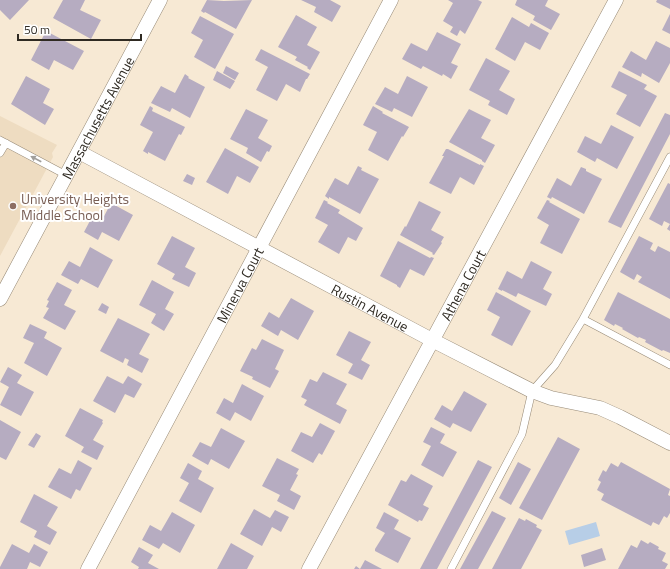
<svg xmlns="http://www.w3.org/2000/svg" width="670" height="569" font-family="'Titillium Web',sans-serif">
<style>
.built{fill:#eedcc1}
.water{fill:#b7cee7}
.building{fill:#b6acc1}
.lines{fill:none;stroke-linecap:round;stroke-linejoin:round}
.service-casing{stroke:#978a77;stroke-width:8}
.minor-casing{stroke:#978a77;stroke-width:15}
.service{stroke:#fff;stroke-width:7}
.minor{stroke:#fff;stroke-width:14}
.oneway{fill:#a19f9c}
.education-dot{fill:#8d6e63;stroke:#fff;stroke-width:1.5}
.labels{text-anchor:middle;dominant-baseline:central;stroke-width:4;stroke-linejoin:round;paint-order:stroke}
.street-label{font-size:14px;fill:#2f2a22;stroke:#fff}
.education-label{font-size:14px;fill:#785e54;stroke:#fff;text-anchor:start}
</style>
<rect width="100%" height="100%" fill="#f7e9d4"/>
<path class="built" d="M0,116L57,145L52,153L53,157L0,256Z"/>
<path class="water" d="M596,522L600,536L569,545L565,531Z"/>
<path class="building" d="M0,0H29L10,20L0,10Z
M63,0H85L80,10L101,20L91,39L53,18Z
M207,0L224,1L252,0L236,29L205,12L204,13L201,11Z
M301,0H330L341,6L332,22L314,12L316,7Z
M448,0H478L482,2L465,34L460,30L457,36L450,32L453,27L443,21L453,3Z
M517,0H548L545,6L560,14L551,30L533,20L535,16L515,5Z
M657,0H670V9L656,2Z
M670,14V34L662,30Z
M296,15L317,27L307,45L320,52L310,70L307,68L308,67L295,60L297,57L278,47Z
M200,16L234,34L215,69L194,57L203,40L191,33Z
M512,17L529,27L531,23L549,33L540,50L525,42L515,61L495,49Z
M46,31L84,51L73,70L54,60L49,70L31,60Z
M437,32L461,44L451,63L458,66L451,79L443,74L442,76L423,66L421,69L402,59L411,43L427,51Z
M656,41L670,48V63L659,83L642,73L641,77L622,67L631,51L646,60Z
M261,49L310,74L307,79H306L300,92L286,84L277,101L256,90L268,67L255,60Z
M486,58L510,71L499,90L515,99L507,115L488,105L490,101L469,90Z
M226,66L239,73L235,80L223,73Z
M217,71L235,81L230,89L213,80Z
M619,71L647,85L644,89L657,96L640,127L616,114L627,95L611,87Z
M185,74L189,77L188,78L205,87L190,118L172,108L170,112L151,103L161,86L175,93Z
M26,76L50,89L43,103L54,109L45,125L11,104Z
M407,76L428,87L412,117L394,108L392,112L375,104L385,87L398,94Z
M150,106L153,108L152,111L185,127L181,135L179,134L165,161L148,152V154L143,151L153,132L140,125Z
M373,106L383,112L382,113L409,127L403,137L402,136L388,161L368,150L377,132L363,125Z
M246,109L268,120L258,138L272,146L269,152L267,151L261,162L246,153L248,148L230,139Z
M469,109L491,120L481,138L495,145L485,163L482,161V160L449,142Z
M665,113L670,115V134L621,228L608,222Z
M611,125L634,137L617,169L597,158L595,162L577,152L585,136L601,144Z
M225,148L259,167L250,183L237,176L228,194L206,182Z
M446,149H448L480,165V164L484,166L474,185L460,177L451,194L429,183L444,156H442Z
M358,166L362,168L361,170L379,179L360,214L329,197V199L325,196L335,178L348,185Z
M581,167L586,169V171L602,179L584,214L552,197L551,199L547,197L557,178L571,186Z
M187,174L195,178L192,185L183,181Z
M668,183L670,184V231L667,229L670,224L664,221L662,226L649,219Z
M324,200L328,202L327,203L340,210L338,213L363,228L356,241L348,237L339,254L318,242L328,225L315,218Z
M547,200L550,201L549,202L580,219L562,254L540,243L549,225L537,218Z
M419,201L441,212L431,230L444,237L441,242L442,243L434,255L432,254L433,253L400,235L405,226L406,227Z
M111,203L133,215L119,241L102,232L98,240L84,232L92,217L101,222Z
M172,236L195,248L185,267L196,273L189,287L172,279L175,274L157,264Z
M639,236L653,243L650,249L655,252L658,246L670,252V299L638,282L642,277L637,274L634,280L620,272Z
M398,241L430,258L431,257L434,258L424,276L410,269L400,288L397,286V285L380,276Z
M90,247L113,260L98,288L81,279L78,284L61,275L69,261L80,267Z
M531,261L552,272L543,289L552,294L546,306L518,293L516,297L502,290V291L498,289L507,271L522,279Z
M152,280L174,292L165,309L174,314L164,331L151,323L156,314L139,305Z
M57,282L72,290L64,305L76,311L65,330L43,318L49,308L46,307L49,301L47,300Z
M496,292L531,311L512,346L491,335L500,317L487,310Z
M618,292L670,319V353L663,350L662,351L645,342L646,340L639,337L638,338L622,329L623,328L615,324L614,326L604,320Z
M291,298L314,311L298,340L281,330L278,336L261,326L269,312L279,318Z
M102,303L109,307L106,314L98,310Z
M118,318L150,334L139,354L149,359L142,373L127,365L129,360L125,358L123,363L100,351Z
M30,324L47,332L44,338L62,348L47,376L24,363L34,343L23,338Z
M349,331L371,342L361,360L370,365L362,380L348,373L353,364L336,355Z
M262,339L284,350L275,369L279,371L270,388L252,379L253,377L240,371L252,348L256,350Z
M8,367L22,375L17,383L34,392L21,416L0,405L9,387L0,382Z
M323,372L347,384L336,404L347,410L340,424L304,405L307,400L301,397L310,379L317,382Z
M107,376L123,384L128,376L142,384L134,398L125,394L115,413L93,401Z
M242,384L264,396L251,421L235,412L230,421L216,413L224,398L233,403Z
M464,391L487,404L471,432L453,423L450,428L434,419L442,405L452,411Z
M80,408L103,420L102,422L103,423L93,440L104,446L97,460L81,452L84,447L65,436Z
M0,420L21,432L6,460L0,457Z
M320,423L335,431L322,455L319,453L313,463L291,451L301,432L312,437Z
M431,427L445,434L440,443L457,452L443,477L421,465L431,446L423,442Z
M221,428L245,441L229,469L211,459L208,465L192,456L200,442L211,447Z
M36,433L41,436L34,448L28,445Z
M558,437L580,449L542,520L519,508Z
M277,458L299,469L296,474L298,475L290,490L301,496L294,510L277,501L280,495L262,486Z
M78,460L92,468L80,491L76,489L71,499L48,487L59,468L71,474Z
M478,460L492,467L437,569H420Z
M518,462L531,469L511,505L499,498Z
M621,462L670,489L668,495L670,496V513L667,518L664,516L659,525L653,522L651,526L601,500L604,494L597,490L601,482L598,480L603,470L606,472L611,463L618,467Z
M188,463L202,471L198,479L214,488L201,513L179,501L189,483L180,478Z
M411,474L433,486L423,505L429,508L422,521L419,520L418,522L388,505L401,480L406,482Z
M34,494L58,507L47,526L57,532L50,545L34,537L37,531L20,522Z
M254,509L270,518L275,510L289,517L281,532L272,527L262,546L240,534Z
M492,511L506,518L478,569H460Z
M172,512L195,525L180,553L163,543L159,549L142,540L150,525L161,531Z
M384,512L399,520L394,529L411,538L398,563L375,551V549L385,533L376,528Z
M519,518L525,521L526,519L537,525L536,527L542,530L521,569H492Z
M641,540L648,544L650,542L659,547L658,549L666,553L662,561L668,564L665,569H618L631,545L637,548Z
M231,543L254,556L247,569H217Z
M12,544L29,553L34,544L48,552L40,567L30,562L27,569H0V567Z
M139,547L153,555L148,563L159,569H138L139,567L131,562Z
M602,548L606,560L584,567L581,555Z
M365,560L382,569H354L356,566L360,569Z"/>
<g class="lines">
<defs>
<path id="service" d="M0,140L66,175
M0,153L6,143
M670,157L583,319L670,365
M451,569L522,434L532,391L555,365L583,319"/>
<g id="minor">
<path id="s1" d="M79,152L432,340L532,391L551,398L600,408L620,417L670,443"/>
<path id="s2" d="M0,299L160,0"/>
<path id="s3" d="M88,569L391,0"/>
<path id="s4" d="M309,569L616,0"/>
</g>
</defs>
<use href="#service" class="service-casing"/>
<use href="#minor" class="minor-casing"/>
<use href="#service" class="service"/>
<use href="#minor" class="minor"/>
</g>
<defs><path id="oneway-solid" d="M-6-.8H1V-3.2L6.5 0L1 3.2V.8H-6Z"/></defs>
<use class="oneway" href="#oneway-solid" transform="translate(36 159) rotate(-152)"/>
<circle class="education-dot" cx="13" cy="206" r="4"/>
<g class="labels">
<g class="street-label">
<text stroke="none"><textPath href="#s2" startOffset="206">Massachusetts Avenue</textPath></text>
<text stroke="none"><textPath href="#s3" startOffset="322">Minerva Court</textPath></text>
<text stroke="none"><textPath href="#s4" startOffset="323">Athena Court</textPath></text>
<text stroke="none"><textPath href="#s1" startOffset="330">Rustin Avenue</textPath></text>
</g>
<g class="education-label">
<text x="21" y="198">University Heights<tspan x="21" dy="16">Middle School</tspan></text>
</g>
</g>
<path d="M18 34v6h123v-6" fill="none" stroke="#2f2a22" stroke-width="2"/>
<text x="24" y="34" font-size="12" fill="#2f2a22" stroke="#ffffff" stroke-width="3" paint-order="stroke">50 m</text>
</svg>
